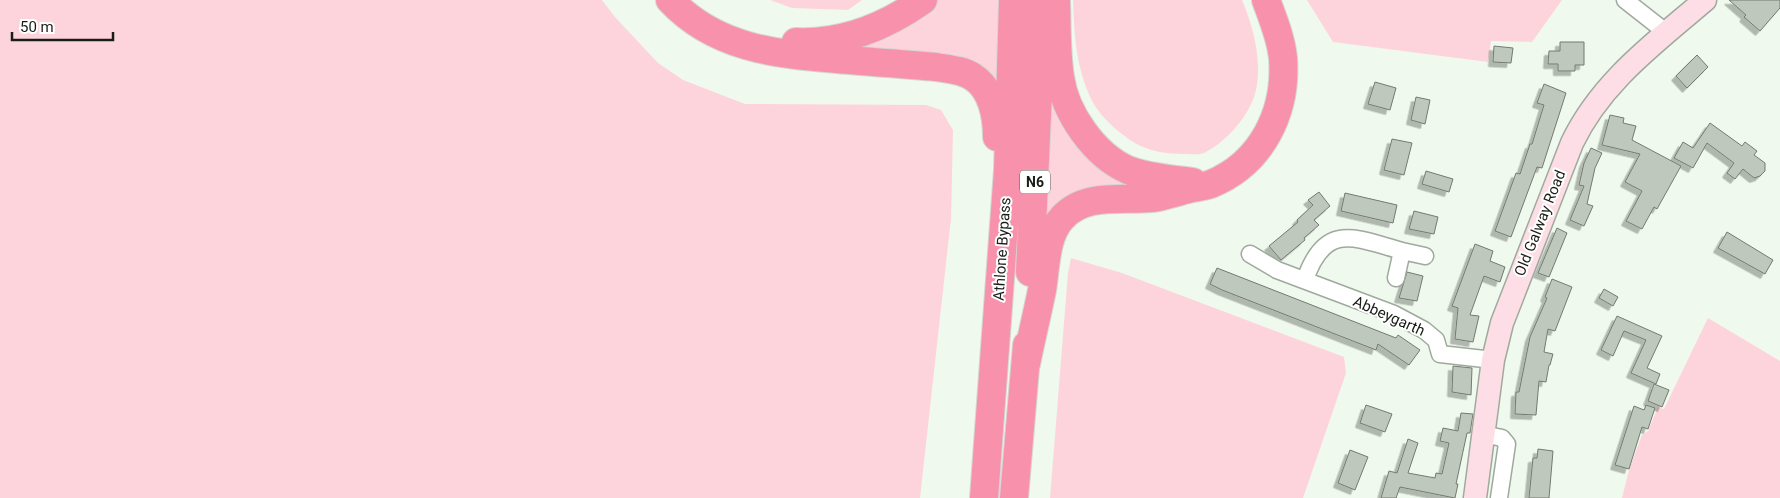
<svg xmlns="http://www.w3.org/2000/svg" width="1780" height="498" font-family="Roboto,sans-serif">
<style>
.green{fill:#fed4dc}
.building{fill:#bfc8bc;stroke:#737b70;filter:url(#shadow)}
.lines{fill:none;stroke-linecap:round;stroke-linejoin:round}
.street-casing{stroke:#a0a99e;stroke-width:19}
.secondary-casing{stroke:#a0a99e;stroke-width:25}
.highway-casing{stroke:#d6d6d5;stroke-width:30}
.street{stroke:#fff;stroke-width:16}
.secondary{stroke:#fddee6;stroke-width:22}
.highway{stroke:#f892ac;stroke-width:28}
.labels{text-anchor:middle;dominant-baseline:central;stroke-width:4;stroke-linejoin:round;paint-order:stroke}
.shield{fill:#fff;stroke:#5e615d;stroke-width:1}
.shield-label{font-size:14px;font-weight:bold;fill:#191d18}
.street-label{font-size:15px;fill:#191d18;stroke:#fff}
</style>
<defs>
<filter id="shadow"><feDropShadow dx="-4.5" dy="4.5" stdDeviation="0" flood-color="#0004"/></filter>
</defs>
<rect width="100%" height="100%" fill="#f0f9ed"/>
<path class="green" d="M0,0H602L615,17L658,63L683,80L745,104L926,105L941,110L953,130L951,218L920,498H0Z
M770,0H862L848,10L792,8Z
M937,0H999L998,94L992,90L813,52L926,11Z
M1073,0H1242C1254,28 1264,67 1254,97C1246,119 1226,142 1204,153C1199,155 1191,154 1186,154C1161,154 1141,150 1122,134C1110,125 1097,112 1090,97C1076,66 1074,34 1073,0Z
M1307,0H1562L1532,42L1491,41L1488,62L1333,42Z
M1049,82C1064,115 1076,156 1110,175C1121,181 1134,185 1146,189L1044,228Z
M1071,258L1122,273L1344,357L1346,373L1303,498H1050L1068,273Z
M1708,318L1780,361V498H1622L1629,470L1642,435L1648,431L1658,407L1664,409Z"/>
<path class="building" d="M1729,0H1780V8L1760,31L1744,17L1746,15Z
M1560,42H1584V65H1575V71H1558V64H1548L1549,51H1560Z
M1494,46L1513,48L1511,63L1493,62Z
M1697,55L1708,67L1687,88L1676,76Z
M1375,82L1396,88L1390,110L1368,104Z
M1544,84L1566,93L1542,168L1537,167L1511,237L1495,231L1516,173L1520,174L1530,144H1532L1544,105L1537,103Z
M1416,97L1430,100L1425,124L1411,120Z
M1610,115L1624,118L1623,123L1636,126L1632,140L1681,166L1657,209L1654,207L1642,229L1626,221L1642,191L1625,182L1640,154L1602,145Z
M1710,123L1742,146L1745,142L1757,151L1754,155L1765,163V171L1760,176L1754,178L1743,169L1735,179L1727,173L1734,163L1707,143L1693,168L1674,158L1683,142L1693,148Z
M1392,139L1412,143L1404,175L1384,170Z
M1591,148L1602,153L1595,168L1587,204L1593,206L1584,226L1570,220L1584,186L1579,185L1584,163Z
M1426,171L1453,179L1449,192L1422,184Z
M1319,192L1330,206L1314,220L1319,225L1304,238L1305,240L1281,260L1269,246L1298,222L1297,220L1313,205L1308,200Z
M1345,193L1397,205L1393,223L1341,211Z
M1414,211L1438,217L1434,234L1409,229Z
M1557,228L1567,233L1549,277L1538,273Z
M1727,232L1773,260L1765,274L1718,248Z
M1475,244L1493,251L1490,261L1505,267L1500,282L1484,276L1470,315L1479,316L1473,342L1455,339L1458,308L1452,306Z
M1217,268L1396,338L1398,335L1420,350L1409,365L1378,344L1376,350L1222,290L1210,284Z
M1407,272L1423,276L1417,301L1399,298Z
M1552,279L1572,287L1555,331L1548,329L1544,352L1553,354L1550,365H1549L1546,382L1539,381L1536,415L1515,414L1516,392H1519L1530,337L1547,298L1545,297Z
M1604,289L1618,297L1613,306L1599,298Z
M1617,316L1662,336L1647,368L1660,374L1656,384L1631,373L1646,340L1624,331L1613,356L1601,350Z
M1453,366L1472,368L1471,395L1452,392Z
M1654,384L1669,390L1662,407L1648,401Z
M1366,405L1392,414L1385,432L1360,423Z
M1646,405L1655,408L1648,429L1642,427L1629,469L1615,465L1634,406L1644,410Z
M1461,413L1473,414L1470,433H1467L1456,484H1458L1455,498L1400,487L1396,498H1381L1389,471L1397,473L1408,439L1418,443L1408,473L1435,478L1436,473L1442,474L1449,443L1440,441L1443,428L1458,431Z
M1538,449L1553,451L1549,498H1529L1533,458H1537Z
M1350,450L1368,457L1355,490L1338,483Z"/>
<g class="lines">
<defs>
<path id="street" d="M1625,0L1667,33
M1402,251L1425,256
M1250,254L1277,270L1394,314L1424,330L1436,340L1440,354L1493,360
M1305,280C1325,221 1355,238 1402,251L1396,278
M1483,434L1502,438L1507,444L1499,498"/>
<path id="secondary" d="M1475,498L1493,360L1502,323L1572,143C1601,82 1655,43 1705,0"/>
<path id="highway" d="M670,0C715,48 775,54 837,59C870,62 903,64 936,67C948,69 963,70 973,77C992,89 997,116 997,137
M1056,0C1057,26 1056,52 1060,77C1065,113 1094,155 1128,170C1148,178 1172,179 1193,182
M796,42C843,44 885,27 923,0
M1030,272L1038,92V0
M1026,364C1031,339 1037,315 1042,290C1046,267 1045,236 1062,218C1085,192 1122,201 1152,198C1162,197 1172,193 1181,191C1191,188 1202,187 1211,184C1262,163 1287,112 1283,58C1281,38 1273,19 1266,0
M984,498L1008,170L1013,0
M1014,498L1027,345"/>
</defs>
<use href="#street" class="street-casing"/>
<use href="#secondary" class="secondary-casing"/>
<use href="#highway" class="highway-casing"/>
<use href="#street" class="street"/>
<use href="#secondary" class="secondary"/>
<use href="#highway" class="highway"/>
</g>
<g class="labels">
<rect class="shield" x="1020" y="170.5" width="30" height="23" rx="4"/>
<g class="shield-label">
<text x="1035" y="182">N6</text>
</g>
<g class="street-label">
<text transform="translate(1540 223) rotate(-68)">Old Galway Road</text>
<text transform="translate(1002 249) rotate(-86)">Athlone Bypass</text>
<text transform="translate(1389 316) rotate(24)">Abbeygarth</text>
</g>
</g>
<path d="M12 32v8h101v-8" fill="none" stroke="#191d18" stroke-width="2.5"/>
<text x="20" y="32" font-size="15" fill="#191d18" stroke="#ffffff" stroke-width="4" paint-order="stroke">50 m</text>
</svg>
